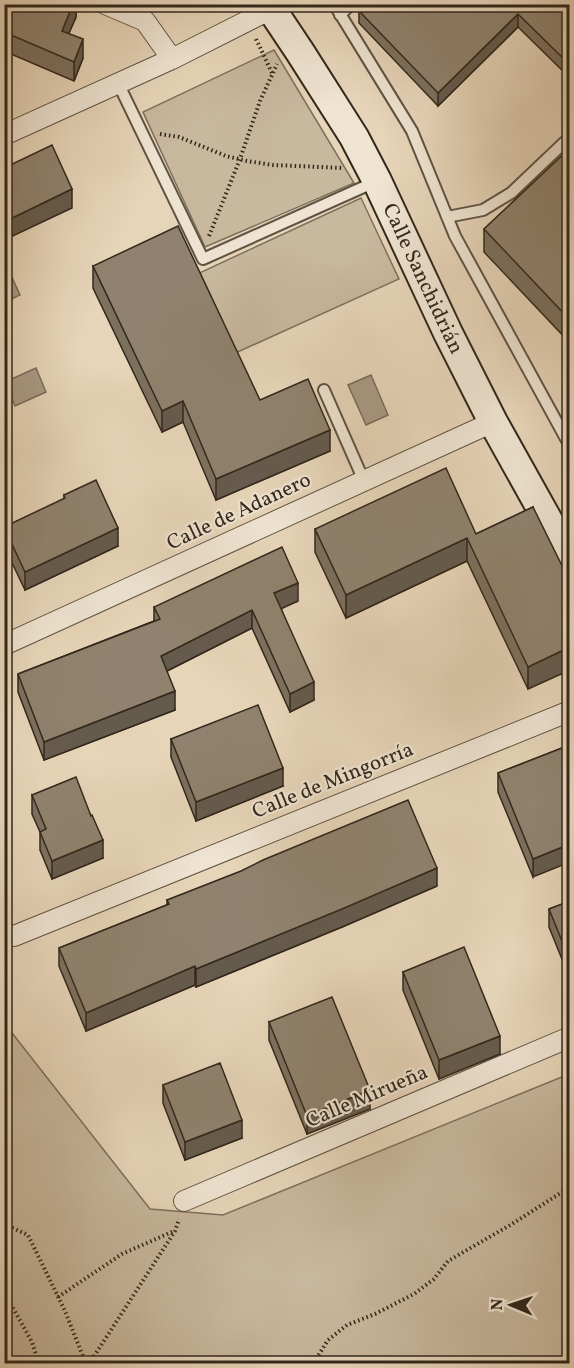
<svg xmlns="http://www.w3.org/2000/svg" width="574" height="1368" font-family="Vollkorn,serif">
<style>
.green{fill:#c8b89e;stroke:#7d705d;stroke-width:1.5}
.water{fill:#a99a84;stroke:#796c5a;stroke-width:1.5}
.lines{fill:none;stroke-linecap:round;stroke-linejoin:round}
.lane-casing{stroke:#5f5343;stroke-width:14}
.street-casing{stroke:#5f5343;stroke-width:22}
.secondary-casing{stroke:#32281c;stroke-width:32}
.path{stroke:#32281c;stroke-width:4;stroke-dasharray:1.5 3;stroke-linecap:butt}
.lane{stroke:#efe4d2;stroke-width:10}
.street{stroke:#efe4d2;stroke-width:20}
.secondary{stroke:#efe4d2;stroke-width:28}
.wall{fill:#7c705f;stroke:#32281c;stroke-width:1.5}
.shaded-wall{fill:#655b4d;stroke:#32281c;stroke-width:1.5}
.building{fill:#90826e;stroke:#32281c;stroke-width:1.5}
.labels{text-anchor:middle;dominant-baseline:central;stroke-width:4.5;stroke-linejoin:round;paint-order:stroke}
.street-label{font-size:21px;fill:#32281c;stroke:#efe4d2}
</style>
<rect width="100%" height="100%" fill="#e7d5b9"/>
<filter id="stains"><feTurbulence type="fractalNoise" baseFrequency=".00333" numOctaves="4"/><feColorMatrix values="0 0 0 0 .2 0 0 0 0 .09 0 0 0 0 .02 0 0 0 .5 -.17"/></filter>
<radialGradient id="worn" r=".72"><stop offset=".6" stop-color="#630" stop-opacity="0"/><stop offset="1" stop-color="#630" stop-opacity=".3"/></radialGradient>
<path class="green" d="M274,50L354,183L205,247L143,112Z
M361,198L399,279L231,355L195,275Z
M5,1024L150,1209L223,1215L569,1074V1363H5Z"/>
<path class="water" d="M5,262L20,295L5,302L4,262Z
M36,368L46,392L15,406L5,382Z
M371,375L388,415L366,425L348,385Z"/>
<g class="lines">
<defs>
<path id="lane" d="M334,4L412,131L455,236L570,446
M340,15L351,4
M118,83L203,259L377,181
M447,217L483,210L511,193L570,137
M324,390L364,481"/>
<path id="street" d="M105,4L145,21L172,59
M4,135L172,59L271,9
M4,645L493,422
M4,934L14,936L570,711
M184,1201L570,1037"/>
<g id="secondary">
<path id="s1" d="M268,4L300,52L354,137L377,181L448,333L493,422L570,560"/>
</g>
</defs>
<use href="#lane" class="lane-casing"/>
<use href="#street" class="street-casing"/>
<use href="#secondary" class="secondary-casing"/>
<path class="path" d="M256,39L272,73
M160,134L179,137L226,156L247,161L273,165L343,168
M209,236L240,159L260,101L277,64
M4,1224L28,1235L65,1311L86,1364
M4,1292L32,1342L39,1364
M58,1297L122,1254L174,1231
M89,1364L175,1231L179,1219
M318,1364V1356L328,1340L347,1325L375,1314L414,1294L434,1279L448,1261L512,1224L570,1187"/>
<use href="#lane" class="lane"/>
<use href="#street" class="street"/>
<use href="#secondary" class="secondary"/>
</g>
<path class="wall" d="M5,4H76V17L69,33L83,58L74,81L4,51Z
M570,4L568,76L518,27L438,106L359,23V11Z
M570,148V343L484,252V229Z
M93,266L260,400L330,451L216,500L183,422L162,432L93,288Z
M64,495L118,546L25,590L4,546V527L64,499Z
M533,507L528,689L467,561L346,618L315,552V529L476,534Z
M298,601L281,608L314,700L290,712L252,628L167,671L175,710L44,760L18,692V674L154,621V607Z
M171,739L283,786L196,821L171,757Z
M562,748L533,877L498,792V773Z
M32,795L103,858L52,879L40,850V832L32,814Z
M437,886L342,927L196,987L195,985L86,1031L59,966V948L167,905V900Z
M570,901V979L549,927V909Z
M403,972L500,1054L439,1079L403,990Z
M269,1022L370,1109L307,1134L269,1040Z
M163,1085L242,1138L185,1160L163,1103Z"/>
<path class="shaded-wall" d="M73,4H76V17L62,49V31Z
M518,14V27L438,106V93Z
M83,39V58L74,81V62Z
M570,62V74L568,76V63Z
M72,189V208L4,240V222Z
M183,401V422L162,432V411Z
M330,430V451L216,500V479Z
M118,528V546L25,590V572Z
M467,538V561L346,618V595Z
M298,583V601L274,612V593Z
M252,610V628L161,674V656Z
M570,647V670L528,689V667Z
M314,682V700L290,712V694Z
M175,691V710L44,760V742Z
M283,768V786L196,821V802Z
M103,840V858L52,879V861Z
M570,844V862L533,877V859Z
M437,868V886L342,927L196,987V969Z
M195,966V985L86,1031V1013Z
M500,1036V1054L439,1079V1060Z
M370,1090V1109L307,1134V1116Z
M242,1120V1138L185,1160V1142Z"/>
<path class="building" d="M5,4H73L62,31L83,39L74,62L4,32Z
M365,4H570V62L568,63L518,14L438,93L359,11Z
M52,145L72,189L4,222V168Z
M570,148V320L484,229Z
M178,226L260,400L308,379L330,430L216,479L183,401L162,411L93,266Z
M446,468L476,534L533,507L570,582V647L528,667L467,538L346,595L315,529Z
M96,480L118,528L25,572L4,527L65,498L64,495Z
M282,547L298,583L274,593L314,682L290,694L252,610L161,656L175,691L44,742L18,674L160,619L154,607Z
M258,705L283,768L196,802L171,739Z
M562,748L570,767V844L533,859L498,773Z
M76,777L91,816L92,815L103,840L52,861L40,832L46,829L32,795Z
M408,800L437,868L342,909L196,969L195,966L86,1013L59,948L169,904L167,900L241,871L263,860Z
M570,901V961L549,909Z
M464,947L500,1036L439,1060L403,972Z
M332,997L370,1090L307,1116L269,1022Z
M220,1063L242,1120L185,1142L163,1085Z"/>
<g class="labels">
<g class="street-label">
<text stroke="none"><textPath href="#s1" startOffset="316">Calle Sanchidrián</textPath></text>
<text transform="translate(239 512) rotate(-25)">Calle de Adanero</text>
<text transform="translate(333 781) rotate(-22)">Calle de Mingorría</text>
<text transform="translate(367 1097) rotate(-23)">Calle Mirueña</text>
</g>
</g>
<rect width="574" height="1368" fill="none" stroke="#e7d5b9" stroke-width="24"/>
<rect x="6" y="6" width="562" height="1356" fill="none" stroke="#32281c" stroke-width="3"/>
<rect x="12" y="12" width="550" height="1344" fill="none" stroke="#32281c" stroke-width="1.5"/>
<g transform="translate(511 1305) rotate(272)" stroke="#efe4d2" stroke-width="4.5" paint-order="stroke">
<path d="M0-4.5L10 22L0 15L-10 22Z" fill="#32281c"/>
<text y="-9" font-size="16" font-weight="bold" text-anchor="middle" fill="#32281c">N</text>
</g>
<rect width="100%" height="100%" filter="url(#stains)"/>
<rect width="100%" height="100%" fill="url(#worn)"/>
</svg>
